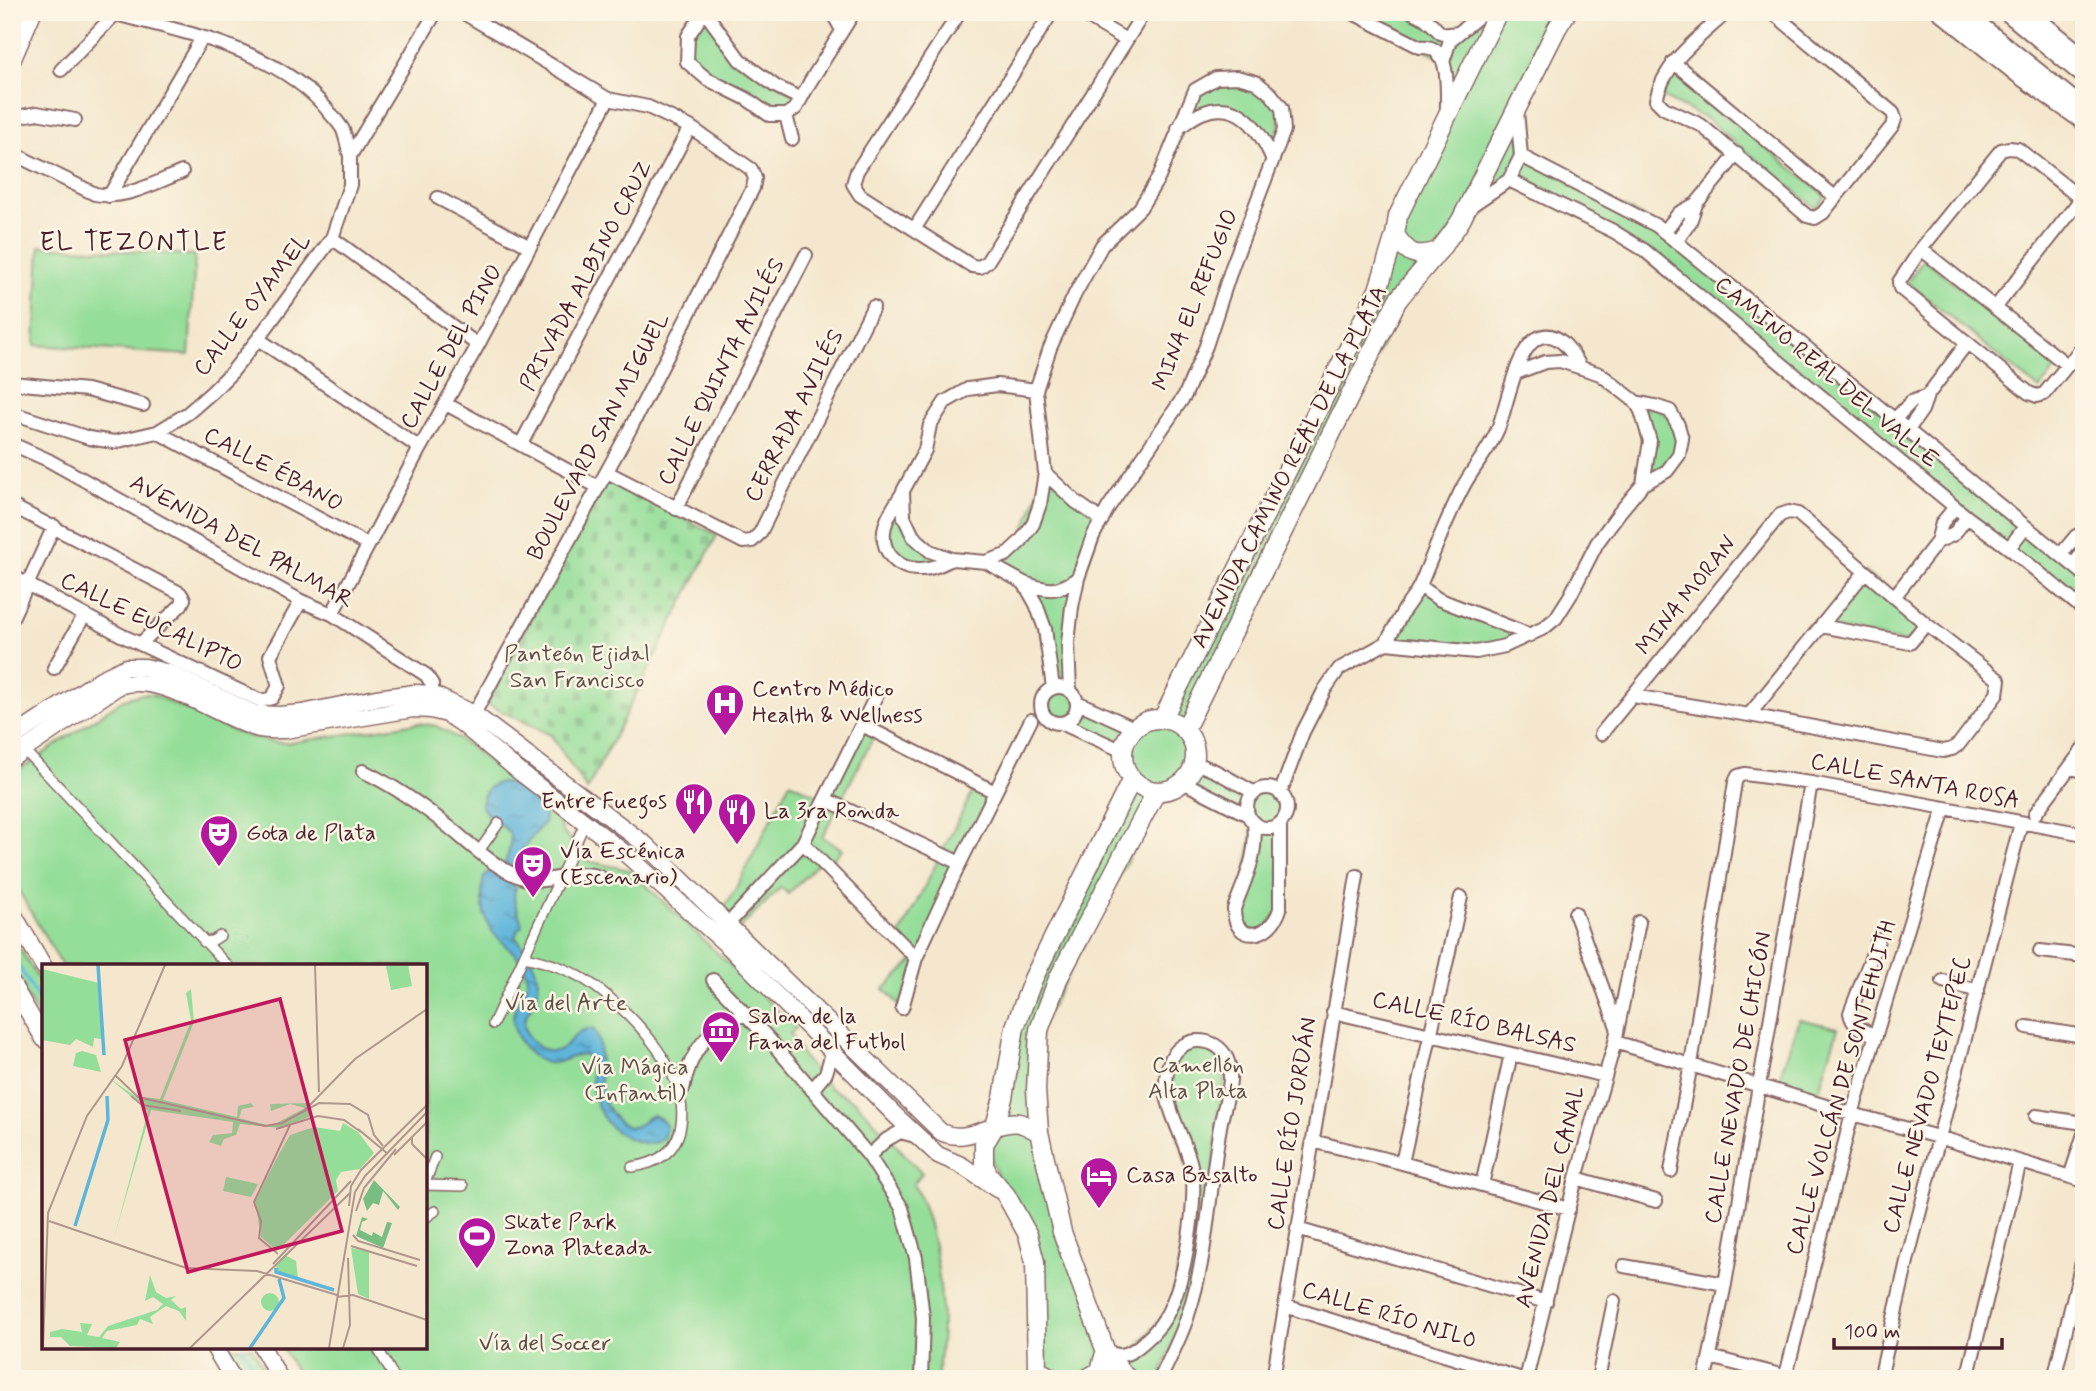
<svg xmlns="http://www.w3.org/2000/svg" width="2096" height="1391" font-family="Mynerve,sans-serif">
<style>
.cemetery{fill:url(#cemetery-stones);stroke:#707e62;stroke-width:2}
.green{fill:#95de9a;stroke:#707e62;stroke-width:2}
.water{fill:url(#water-ripples);stroke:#546a83;stroke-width:2}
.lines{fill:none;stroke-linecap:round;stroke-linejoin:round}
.stream{stroke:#5eb5db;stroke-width:3.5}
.pedestrian-casing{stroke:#866564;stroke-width:12}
.minor-casing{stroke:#866564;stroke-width:16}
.tertiary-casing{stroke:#866564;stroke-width:19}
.secondary-casing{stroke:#866564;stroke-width:21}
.primary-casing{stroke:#866564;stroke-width:23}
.pedestrian{stroke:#fff;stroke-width:9}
.minor{stroke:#fff;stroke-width:12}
.tertiary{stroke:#fff;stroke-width:16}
.secondary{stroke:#fff;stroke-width:18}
.primary{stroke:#fff;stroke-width:19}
.labels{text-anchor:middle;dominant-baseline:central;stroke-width:5;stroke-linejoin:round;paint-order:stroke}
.street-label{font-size:23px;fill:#4a1f2b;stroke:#fcf5e5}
.park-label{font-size:23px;fill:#5d4f47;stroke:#fcf5e5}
.poi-label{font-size:23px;fill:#4a1f2b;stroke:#fcf5e5;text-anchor:start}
.quarter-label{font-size:26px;letter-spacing:2px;fill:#4a1f2b;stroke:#fcf5e5}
.inset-river{fill:none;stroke:#5eb5db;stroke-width:3.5}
.inset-road{fill:none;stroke:#b0978c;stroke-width:2}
.view{fill:#c2185b;fill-opacity:0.15;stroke:#c2185b;stroke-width:3.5}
.inset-edge{fill:none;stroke:#4a1f2b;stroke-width:3.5}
</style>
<defs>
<pattern id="cemetery-stones" width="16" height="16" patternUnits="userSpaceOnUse" patternTransform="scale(1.75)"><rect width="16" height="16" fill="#95de9a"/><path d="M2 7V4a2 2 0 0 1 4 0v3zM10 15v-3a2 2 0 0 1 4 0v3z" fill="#82be85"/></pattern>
<pattern id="water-ripples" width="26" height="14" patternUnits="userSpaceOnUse" patternTransform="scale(1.75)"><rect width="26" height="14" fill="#5eb5db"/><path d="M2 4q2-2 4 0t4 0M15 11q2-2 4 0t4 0" fill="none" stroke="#5093b2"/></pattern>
</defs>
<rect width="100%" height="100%" fill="#fcf5e5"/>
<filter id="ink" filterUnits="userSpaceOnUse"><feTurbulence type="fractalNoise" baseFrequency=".0143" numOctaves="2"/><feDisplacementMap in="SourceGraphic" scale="14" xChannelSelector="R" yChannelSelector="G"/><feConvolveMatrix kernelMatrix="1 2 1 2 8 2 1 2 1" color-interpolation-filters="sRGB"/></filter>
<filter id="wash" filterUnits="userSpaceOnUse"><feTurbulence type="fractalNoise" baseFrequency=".00686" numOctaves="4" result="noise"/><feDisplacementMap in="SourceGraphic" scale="28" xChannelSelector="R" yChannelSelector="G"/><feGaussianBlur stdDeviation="1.57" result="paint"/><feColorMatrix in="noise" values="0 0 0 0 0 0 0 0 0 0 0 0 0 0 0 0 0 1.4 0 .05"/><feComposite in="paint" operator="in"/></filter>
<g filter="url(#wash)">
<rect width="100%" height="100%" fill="#f4e7cd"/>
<path class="cemetery" d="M604,478L717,535L587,790L551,735L487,704Z"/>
<path class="green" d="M704,12L740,60L801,99L796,108L769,115L687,62L688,36Z
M1351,12H1412L1448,31L1476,23L1501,12H1567L1517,111L1521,156L1641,216L2084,574V610L1644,250L1509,180L1469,207L1417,276L1185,729C1193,741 1195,749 1195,763L1255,793C1277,782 1296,802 1280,823V909L1263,933L1237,925L1254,823L1184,782L1174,789L1163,792L1039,1030V1132L1106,1352L1133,1351L1171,1307L1193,1192L1179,1135L1168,1067L1195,1040L1227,1060L1200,1268L1160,1379H1054L1037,1370L1035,1262L984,1144L1015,1027L1131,779L1124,764L1122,751L1050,721C1036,710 1038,696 1053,687L1048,654L1024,583L986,562L1021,541L1045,473L1102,520L1072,607L1073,694L1075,698L1134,728L1151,719L1163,718L1387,264L1447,115L1444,59Z
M1674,73L1826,196L1816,208L1708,120L1662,97Z
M1216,78L1256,82L1282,108L1273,160L1254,125L1219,109L1178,128L1195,90Z
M40,246L195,255L189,355L35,345Z
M1924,259L2057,367L2039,389L1907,282Z
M1655,406L1678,425L1679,455L1643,484L1650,441L1641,411Z
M903,491L913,536L952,559L924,569L888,555L885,524Z
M1865,572L1926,624L1910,643L1821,626Z
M1420,586L1530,635L1476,652L1386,643Z
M142,694H151C191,710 246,744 288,743L418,723L436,726L459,739L553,810L564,834L591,855L587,861L630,870L796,1028L790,1034L805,1060L830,1088L856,1102L922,1173L913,1184C933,1218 942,1283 942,1324C942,1342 939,1361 937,1379H300L282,1347H425V966H62L12,879V775L124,699Z
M862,725L876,732L822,837L842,849L826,866L820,861L788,894L781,887L736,932L719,915L735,890L790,782L825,799Z
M977,783L995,792L960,863L902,1008L884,989L916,958L898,939Z
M12,935L44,989V1026L12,971Z
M1799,1019L1838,1028L1818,1093L1778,1081Z
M227,1347H252L270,1379H245Z"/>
<path class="water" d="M500,782C518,786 532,794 544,809L545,821L524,847L507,876L516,888C510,902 521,913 522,926L518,929L515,937C528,951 540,969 538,990C536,1009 514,1016 530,1039C535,1045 540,1049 548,1051C568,1056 572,1026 593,1029C609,1048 588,1088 615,1118C619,1122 623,1126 629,1127C639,1128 645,1118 653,1115L661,1119L666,1126C665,1137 662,1143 650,1143C644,1144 639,1142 633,1140C610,1132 598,1116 593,1091C591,1079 594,1063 585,1054C564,1054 555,1075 531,1054C520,1045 510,1026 514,1011C518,998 529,991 527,977C524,955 503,946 492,931C485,921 482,907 482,895C482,889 482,879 486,874C491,870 499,867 505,863C523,818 493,833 481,804C484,792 488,786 500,782Z"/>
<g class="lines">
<path class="stream" d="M12,955L44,1009
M242,1347L260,1379"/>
</g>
</g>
<g filter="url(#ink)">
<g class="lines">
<defs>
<path id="pedestrian" d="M24,750L228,966
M479,851L499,823
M204,942L212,941L220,936
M524,957C549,962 572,970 593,985C634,1015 693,1075 680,1130C674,1154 655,1164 632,1167
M493,1024L585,823
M425,1183L435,1157
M425,1185L463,1186
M425,1218L435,1211
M377,1347L395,1379"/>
<path id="minor" d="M108,12C182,32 280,49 330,113C334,118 340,124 343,130C346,138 348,148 350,156
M462,12L608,99L648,107L690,127L751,169L755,178L753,188L630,429L474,714
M704,12L688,36L687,62L707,79L747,99L769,115H786L796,108L810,82L854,12
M705,12L740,60L775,86L801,99
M832,12L842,30
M960,12L857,171L853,184L860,195L972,266L980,267L987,262L1141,17V12
M1079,12L1126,40
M1351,12L1420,47C1453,44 1446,91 1447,113
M1412,12C1418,15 1424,17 1428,21C1442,31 1435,37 1458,33
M1727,12C1699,38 1664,62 1656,100L1664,108L1701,125L1807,216L1815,218L1823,213L1893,125L1895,119L1893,113L1772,12
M1938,12L2017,76L2084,124
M2031,12L2084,55
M1439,57L1444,59L1450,40L1484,12
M1673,62L1835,197
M61,70L115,14
M1517,111L1521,156L1657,226L2084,574
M786,115L792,139
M12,118L37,113L75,120
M1178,128C1186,123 1194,116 1202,113C1240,98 1260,130 1273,160
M12,153L95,194C126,200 154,183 182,172
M1509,180L1521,156
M109,196L202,38
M438,198L530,247
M2084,201L2018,149L2009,148L2001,150L1921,249L1899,282L1900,288L2029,393L2037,396L2044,394L2084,345
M1696,204L1737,154
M1469,207L1509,180L1613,231L1644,250L1967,517L2009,548L2084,610
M915,228L1052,12
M1664,232L1679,213L1696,204L1690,222L1676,242
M332,238L478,345
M1921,249L2067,365
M12,254H14
M1995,308L2081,199
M258,339L420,448
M1516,373L1545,362L1560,361L1600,374L1636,402L1641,411L1650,441L1643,484
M12,383L87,390L143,405
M1036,390L997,385L968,389L945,402L930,425L925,450L903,491L904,517L913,536L930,551L952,559L986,562L1024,583L1036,604L1045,629L1053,688
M1927,396L1967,343
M446,404L598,487
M12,413L89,438L114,442L157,432L188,413L212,392L232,372L258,339L332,238L350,185V156L436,12
M1895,419L1911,402L1927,396L1922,410L1908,430
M157,432L368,545
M12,444L48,460L301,601L332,614L426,675L432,684V694
M521,444L690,127
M607,472L743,542L752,541L760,533L873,307
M1045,473L1076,502L1102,520
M903,492C897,502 888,514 885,526C879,550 896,570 921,569C932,569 942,564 952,559
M12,506L180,593L184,599L181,605L140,644
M1955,507L1942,523L1937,542L1954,534L1967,517
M676,509L806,255
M2009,548L2025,527
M2061,554L2076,536L2084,534
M986,562L1006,555L1021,541L1033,524L1040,504L1045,473L1036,390L1050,348L1075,294L1102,245L1140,208L1159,177L1195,90L1216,78L1237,77L1256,82L1271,94L1282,108L1284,130L1232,267L1206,346L1185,395L1108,508L1093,536L1078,578L1072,607L1068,643L1070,691
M2073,565L2084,551
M12,576L121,635L261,701L272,698L279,686L270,656L301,601
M1024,583C1047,591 1058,593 1078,578
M1420,586L1438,599L1530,635
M1894,597L1937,542
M332,614L420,448L478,345L608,99
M12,618L54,526
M1821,626L1910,643L1926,624
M1386,643C1392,632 1398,621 1404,610C1410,601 1417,593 1421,583C1435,550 1447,517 1464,485C1475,465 1491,448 1499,426C1507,405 1516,352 1536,339C1557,327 1571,351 1580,366
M54,668L84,616
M1041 705a18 18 0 1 1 36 0a18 18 0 1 1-36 0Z
M1077,702L1134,728
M1749,715L1865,572
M1061,723L1123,751
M862,725L995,792
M1601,734L1780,515L1789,512L1798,514L1926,624L1999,680L1997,694L1959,744L1952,749L1943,751L1749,715L1633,696
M1195,763L1215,771L1255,793
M2070,768L2084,771
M363,771C394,786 423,806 449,827C470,844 495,868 520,877C548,888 575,867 600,877
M1183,782L1248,815
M1247 808a20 20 0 1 1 40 0a20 20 0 1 1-40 0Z
M1280,794L1303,732L1325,689L1339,669L1386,643L1476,652L1505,646L1544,628L1556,618L1570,596L1597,543L1619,513L1643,484L1667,471L1679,455L1682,439L1678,425L1670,411L1655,406L1636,402
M825,799L960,863
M2035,814L2084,748
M1254,823C1258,858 1245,878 1234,909C1234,945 1271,939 1280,909V823
M803,843L916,958
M1575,913L1617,1027
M728,924L803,843L877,694
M2040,951L2084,956
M713,980L768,1038L869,1156L902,1208L916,1258L923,1318L921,1379
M1943,981L1978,991
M902,1008L916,958L960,863L1031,720
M1333,1012L1605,1076
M2027,1027L2084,1036
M1876,1036C1863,1030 1853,1028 1850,1013L1878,940
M1615,1042L1852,1114L1938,1137L2084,1181
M683,1089C690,1051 709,1026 746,1014
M812,1090L826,1073L833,1050
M2036,1116L2084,1123
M1312,1141L1402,1163L1569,1209
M869,1156L886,1140L900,1132L919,1137
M1402,1163L1461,897
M1671,1171L1691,1064L1735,782L1738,776L1745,774L1811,783L2084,834
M2070,1177L2084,1134
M1576,1178L1656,1201
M1482,1185L1511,1054
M1297,1229L1546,1302
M1624,1266L1725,1284
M1285,1306L1522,1379
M1106,1352C1110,1353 1116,1355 1121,1355C1130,1354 1137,1348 1144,1342C1156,1332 1166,1319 1172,1304C1185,1275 1195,1211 1193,1179C1191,1138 1151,1100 1172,1057C1177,1048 1187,1041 1198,1041C1211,1041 1222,1047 1227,1059C1236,1080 1223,1106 1220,1127C1209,1189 1208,1255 1188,1315C1181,1337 1170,1358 1160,1379
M1710,1357L1796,1379
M1273,1379L1357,876
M1526,1379L1576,1178L1615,1042L1639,922
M1598,1379L1614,1301
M1705,1379L1725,1284L1811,783
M1785,1379L1852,1114L1944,809
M1880,1379L1908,1257L2021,823
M1967,1379L2020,1162
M2054,1379L2084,1254"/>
<path id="tertiary" d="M12,61L33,12
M12,738L101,679L126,667H145L169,673L255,714L279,715L302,713L376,698L415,693L432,694L474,714L646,845L941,1132C959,1141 977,1132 995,1126
M12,758L117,687C159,669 217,718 259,729C268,731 276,730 285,730L413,709L431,710L447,714L461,723L521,773L626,854L729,947L896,1116L938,1155L961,1165L997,1189
M12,912L44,967
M12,984L44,1039
M214,1347L233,1379
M262,1347L280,1379
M1106,1352L1129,1379"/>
<path id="secondary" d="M1395,235C1409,255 1415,258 1439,251
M1163,718L1378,290L1395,235L1398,216L1498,12
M1123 755a36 36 0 1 1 72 0a36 36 0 1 1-72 0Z
M1185,729L1397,301C1418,274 1443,249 1461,220L1557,28L1567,12
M995,1126C1017,1120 1019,1121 1039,1132
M1037,1370L1054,1379
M1036,1379L1037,1370L1035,1262L1028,1235L1006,1195L988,1174L984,1165V1144L995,1126L1003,1098L1015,1027L1033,979L1132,779
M1086,1379L1100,1371L1105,1353
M1111,1379L1106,1352L1062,1232L1039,1132L1036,1090L1039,1030L1058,979L1156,792"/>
<path id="primary" d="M1961,12L2084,111
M2009,12L2084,74"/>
</defs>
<use href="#pedestrian" class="pedestrian-casing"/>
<use href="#minor" class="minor-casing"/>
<use href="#tertiary" class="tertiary-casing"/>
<use href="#secondary" class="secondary-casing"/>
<use href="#primary" class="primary-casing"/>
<use href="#pedestrian" class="pedestrian"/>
<use href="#minor" class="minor"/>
<use href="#tertiary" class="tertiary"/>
<use href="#secondary" class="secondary"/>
<use href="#primary" class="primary"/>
</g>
</g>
<defs>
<symbol id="hospital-pin" viewBox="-11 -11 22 30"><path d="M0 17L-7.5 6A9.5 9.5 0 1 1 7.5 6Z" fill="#b5179e" stroke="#fcf5e5"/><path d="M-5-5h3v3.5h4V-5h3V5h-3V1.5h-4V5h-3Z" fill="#fff"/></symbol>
<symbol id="restaurant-pin" viewBox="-11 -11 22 30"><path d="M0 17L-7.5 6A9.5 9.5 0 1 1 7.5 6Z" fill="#b5179e" stroke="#fcf5e5"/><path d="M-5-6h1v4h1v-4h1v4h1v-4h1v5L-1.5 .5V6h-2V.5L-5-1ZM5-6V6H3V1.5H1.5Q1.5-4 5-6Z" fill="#fff"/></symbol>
<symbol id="theatre-pin" viewBox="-11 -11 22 30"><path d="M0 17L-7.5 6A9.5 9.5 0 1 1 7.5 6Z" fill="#b5179e" stroke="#fcf5e5"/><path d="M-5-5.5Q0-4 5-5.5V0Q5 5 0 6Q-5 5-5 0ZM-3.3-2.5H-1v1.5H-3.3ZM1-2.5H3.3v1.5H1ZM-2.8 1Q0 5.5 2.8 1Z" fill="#fff"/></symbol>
<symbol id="museum-pin" viewBox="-11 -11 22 30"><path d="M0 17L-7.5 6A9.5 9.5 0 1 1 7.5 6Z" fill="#b5179e" stroke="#fcf5e5"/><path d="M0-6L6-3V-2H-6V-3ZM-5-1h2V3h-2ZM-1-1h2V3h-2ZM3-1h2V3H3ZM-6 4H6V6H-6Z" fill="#fff"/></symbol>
<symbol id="hotel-pin" viewBox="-11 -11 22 30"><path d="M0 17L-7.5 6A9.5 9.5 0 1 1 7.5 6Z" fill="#b5179e" stroke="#fcf5e5"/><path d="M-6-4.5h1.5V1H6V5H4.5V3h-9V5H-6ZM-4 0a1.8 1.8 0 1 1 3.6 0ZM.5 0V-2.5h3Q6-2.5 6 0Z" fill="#fff"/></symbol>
<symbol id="stadium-pin" viewBox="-11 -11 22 30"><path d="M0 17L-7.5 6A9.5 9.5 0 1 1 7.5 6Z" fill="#b5179e" stroke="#fcf5e5"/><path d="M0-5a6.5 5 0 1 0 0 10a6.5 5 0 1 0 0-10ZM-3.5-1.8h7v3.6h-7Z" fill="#fff"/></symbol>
</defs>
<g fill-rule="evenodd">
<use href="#hospital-pin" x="703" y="681" width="44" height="60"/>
<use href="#restaurant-pin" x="672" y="780" width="44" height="60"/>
<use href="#restaurant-pin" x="715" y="790" width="44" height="60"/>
<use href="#theatre-pin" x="197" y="812" width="44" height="60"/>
<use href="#theatre-pin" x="511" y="843" width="44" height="60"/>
<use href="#museum-pin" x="699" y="1008" width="44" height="60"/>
<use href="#hotel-pin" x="1077" y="1154" width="44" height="60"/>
<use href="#stadium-pin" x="455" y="1214" width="44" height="60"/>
</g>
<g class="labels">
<g class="street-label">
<text transform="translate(587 276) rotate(-62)">PRIVADA ALBINO CRUZ</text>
<text transform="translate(1196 300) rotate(-68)">MINA EL REFUGIO</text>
<text transform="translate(253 305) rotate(-52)">CALLE OYAMEL</text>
<text transform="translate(452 347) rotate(-61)">CALLE DEL PINO</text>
<text transform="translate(722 372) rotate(-63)">CALLE QUINTA AVILÉS</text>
<text transform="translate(1826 373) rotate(40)">CAMINO REAL DEL VALLE</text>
<text transform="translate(795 416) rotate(-63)">CERRADA AVILÉS</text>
<text transform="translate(599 437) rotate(-62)">BOULEVARD SAN MIGUEL</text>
<text transform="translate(1290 467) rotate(-63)">AVENIDA CAMINO REAL DE LA PLATA</text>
<text transform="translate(273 470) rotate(28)">CALLE ÉBANO</text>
<text transform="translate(241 542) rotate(29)">AVENIDA DEL PALMAR</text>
<text transform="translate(1687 596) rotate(-51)">MINA MORAN</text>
<text transform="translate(151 623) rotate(26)">CALLE EUCALIPTO</text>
<text transform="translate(1915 782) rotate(11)">CALLE SANTA ROSA</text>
<text transform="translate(1474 1023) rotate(13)">CALLE RÍO BALSAS</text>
<text transform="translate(1739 1078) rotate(-80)">CALLE NEVADO DE CHICÓN</text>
<text transform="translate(1842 1088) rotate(-74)">CALLE VOLCÁN DE SONTEHUITH</text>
<text transform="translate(1928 1095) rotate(-75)">CALLE NEVADO TEYTEPEC</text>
<text transform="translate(1293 1124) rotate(-81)">CALLE RÍO JORDÁN</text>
<text transform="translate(1551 1197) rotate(-76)">AVENIDA DEL CANAL</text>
<text transform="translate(1389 1316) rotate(17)">CALLE RÍO NILO</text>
</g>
<g class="park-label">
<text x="577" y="655">Panteón Ejidal<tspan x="577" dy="26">San Francisco</tspan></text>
<text x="566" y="1004">Vía del Arte</text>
<text x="1198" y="1066">Camellón<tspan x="1198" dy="26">Alta Plata</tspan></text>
<text x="635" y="1068">Vía Mágica<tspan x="635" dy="26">(Infantil)</tspan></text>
<text x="545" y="1344">Vía del Soccer</text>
</g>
<g class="poi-label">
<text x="752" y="690">Centro Médico<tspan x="752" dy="26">Health &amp; Wellness</tspan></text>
<text x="667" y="802" text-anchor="end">Entre Fuegos</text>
<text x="764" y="812">La 3ra Ronda</text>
<text x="246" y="834">Gota de Plata</text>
<text x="560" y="852">Vía Escénica<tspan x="560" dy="26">(Escenario)</tspan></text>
<text x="748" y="1017">Salon de la<tspan x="748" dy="26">Fama del Futbol</tspan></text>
<text x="1126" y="1176">Casa Basalto</text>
<text x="504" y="1223">Skate Park<tspan x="504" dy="26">Zona Plateada</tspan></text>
</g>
<g class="quarter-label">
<text x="134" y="243">EL TEZONTLE</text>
</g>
</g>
<g transform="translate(42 964)">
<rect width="385" height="385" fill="#f4e7cd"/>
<path d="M366,1L370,22L349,26L344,2ZM0,5L57,19L60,75L52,74L51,83L34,75L28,81L0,76ZM40,87L54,91L59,108L31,102L34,89ZM309,284L327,287V335L316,330ZM243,291L254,297L256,314L235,308L234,300Z" fill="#95de9a"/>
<path d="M332,216L358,243L356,246L341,227L337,241L331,239L325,247L321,235ZM320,253L326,255L320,258L318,266L330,272L331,268L340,273L345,258L350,259L341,284L314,272Z" fill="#78bd82"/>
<path d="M184,213L216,220L209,233L181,227Z" fill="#95de9a"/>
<path d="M149,25L152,58L121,136L195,153L196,142L209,139L212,143L200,145L197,154L229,162L263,144L248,140L229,147L228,140L267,139V153L238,164L198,160L194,171L182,175L179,182L167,178L171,171L190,169L191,158L109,146L72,274L106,147L67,114L93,132L118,135L149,57L144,29ZM301,159L316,168L332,189L318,205L299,208L294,216L296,227L235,287L219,273L213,237L237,190L248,171L272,163L298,167ZM108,311L114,328L124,334L134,332L129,336L139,345L144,343V357L137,347L124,342L108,353L111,360L98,355L95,361L65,367L60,374L78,378L74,384L28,382L19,373H8V368L20,365L40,368L38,359L50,360L45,371L57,373L66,362L115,346L121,340L111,333L103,337ZM219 338a9 9 0 1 1 18 0a9 9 0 1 1-18 0Z" fill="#95de9a"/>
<path class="inset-river" d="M56,1L62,91M33,262L66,156L65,132M234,304V308L292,326M208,384L242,334L237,315"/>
<path class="inset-road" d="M273,1L277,128M73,111L96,133L223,162L240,159L277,139L308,140L326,151L332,171L341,182M89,132L100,141L139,147M263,146L313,95L385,45M234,165L276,152L302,156L319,168M316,165L346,190M370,174V180L385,195M352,191L385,158M307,242L309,222L319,206L385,141M314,247L322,224L354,185M7,257L144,304L215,307L295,331M311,271L316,277L378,296M309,282L375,302M236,290L217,274L219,257L212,238L248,161M231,300L309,217M295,333L311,331L385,356M1,384L6,249L45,152L80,102L123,1M148,384L308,229M287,384L313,228L323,212L385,148M301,384L308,361L306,294"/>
<path class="view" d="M238,35L300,267L146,308L83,76Z"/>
<rect width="385" height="385" class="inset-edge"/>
</g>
<rect width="2096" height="1391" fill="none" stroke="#fcf5e5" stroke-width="42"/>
<path d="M1834 1338v10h168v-10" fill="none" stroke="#4a1f2b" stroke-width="3.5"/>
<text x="1844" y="1338" font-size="21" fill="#4a1f2b" stroke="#fcf5e5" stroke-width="5" paint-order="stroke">100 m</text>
</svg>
